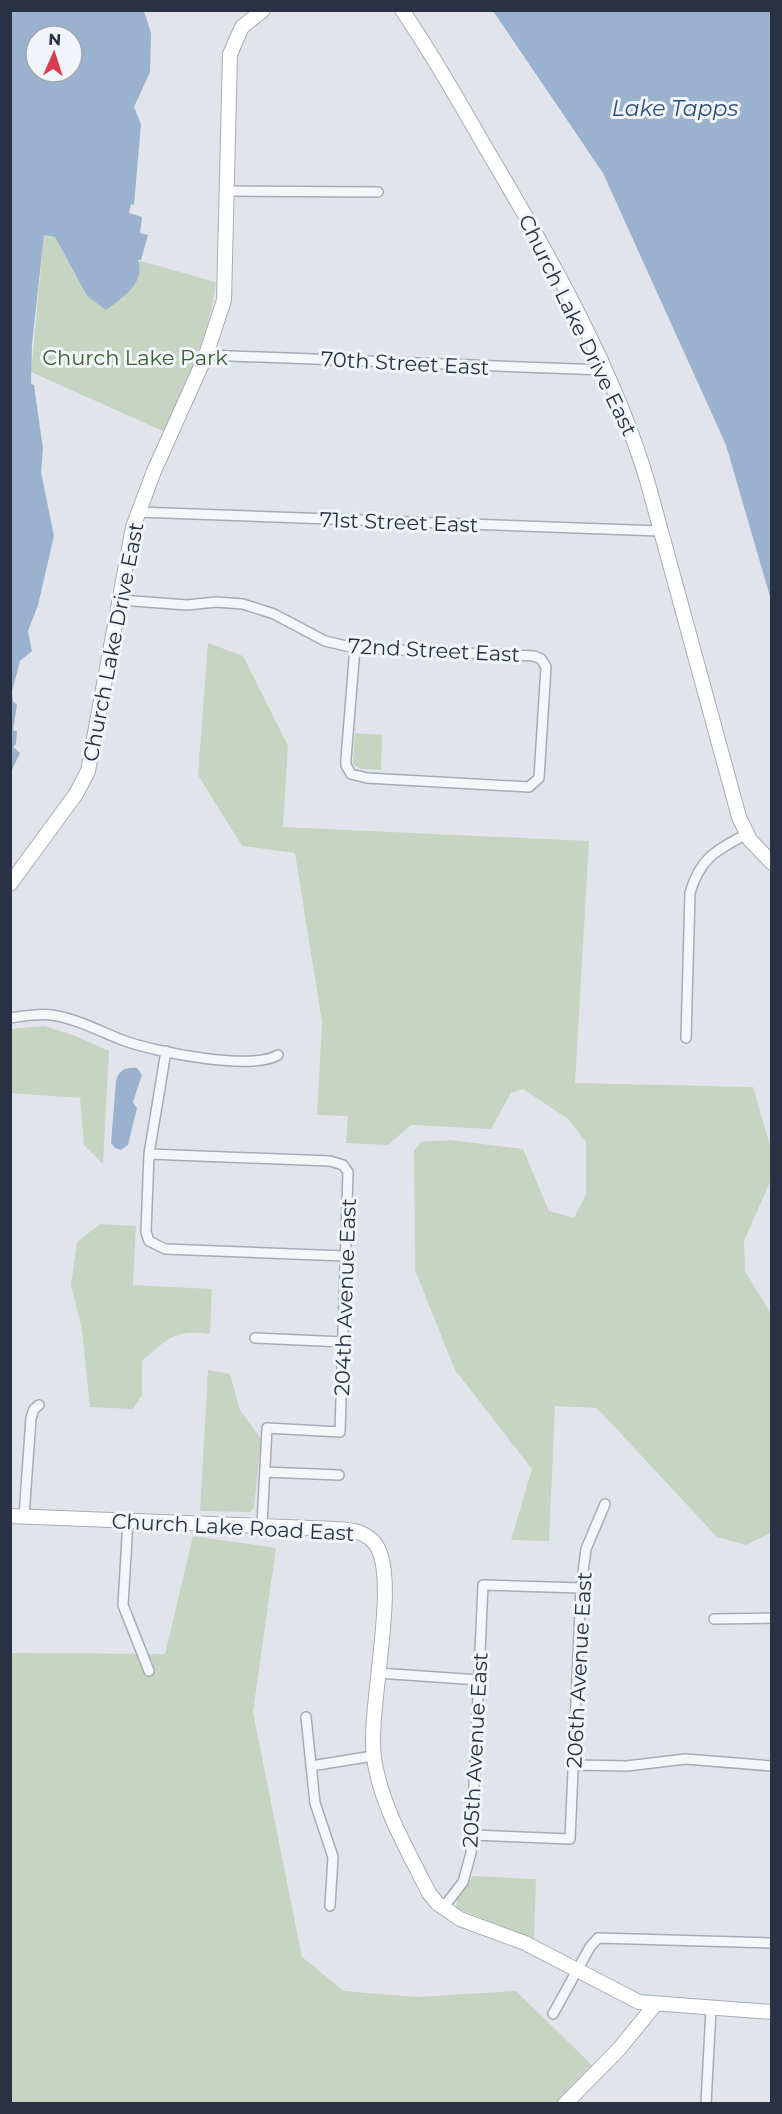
<svg xmlns="http://www.w3.org/2000/svg" width="782" height="2114" font-family="Montserrat,sans-serif">
<style>
.green{fill:#c6d5c2}
.water{fill:#9ab2cd;fill-rule:evenodd}
.lines{fill:none;stroke-linecap:round;stroke-linejoin:round}
.street-casing{stroke:#a6acb6;stroke-width:12}
.secondary-casing{stroke:#a6acb6;stroke-width:16}
.street{stroke:#f4f6f9;stroke-width:9}
.secondary{stroke:#fff;stroke-width:14}
.labels{text-anchor:middle;dominant-baseline:central;stroke-width:6;stroke-linejoin:round;paint-order:stroke}
.street-label{font-size:21px;fill:#283244;stroke:#f1f4f8}
.park-label{font-size:21px;fill:#3c6034;stroke:#f1f4f8}
.water-label{font-size:22px;font-style:italic;fill:#2f507b;stroke:#f1f4f8}
</style>
<rect width="100%" height="100%" fill="#e1e5eb"/>
<path class="green" d="M44,235L55,237L87,296L137,260L216,282C210,335 185,383 165,432L31,372Z
M208,643L243,656L288,746L283,827L589,841L575,1083L753,1087L772,1152L770,1182L744,1241L745,1271L771,1314V1533L746,1545L717,1537L597,1408L555,1406L549,1541L511,1540L532,1469L455,1370L415,1270L414,1151L421,1142L450,1140L523,1149L549,1211L574,1218L586,1194V1142L568,1119L523,1089L511,1093L491,1129L411,1125L388,1145L346,1143L348,1116L317,1115L322,1022L295,853L242,846L198,775Z
M355,733L382,735L381,770L361,769L353,764Z
M44,1026L73,1035L109,1051L103,1164L84,1145L80,1098L11,1093V1029Z
M100,1224L136,1226L133,1285L212,1289L210,1334C174,1329 168,1339 142,1361V1395L133,1409L90,1407L82,1330L71,1285L77,1242Z
M208,1370L230,1374L240,1410L261,1439L254,1508L250,1512L200,1511Z
M193,1536L276,1548L253,1712L302,1957L344,1991L417,1997L516,1991L598,2071L557,2103L11,2104V1653L165,1654Z
M473,1876L536,1879L534,1939L456,1908L457,1899Z"/>
<path class="water" d="M11,10L144,11L151,33L150,72L134,107L141,124L134,205L131,204L129,213L142,217L140,233L148,235L141,260H138C146,283 122,298 106,310L87,296L55,237L44,235L32,344L31,384L34,385L43,449L41,472L54,536L38,605L28,631L32,651L20,661L12,692L13,701L17,705L13,730L17,731L16,744L13,747L20,753L11,772ZM36,36H72V72H36Z
M493,11H771V600L726,445L603,173Z
M137,1068L142,1075L133,1102L137,1108L128,1145L121,1150L115,1148L111,1143L116,1081C119,1070 125,1067 137,1068Z"/>
<g class="lines">
<defs>
<path id="street" d="M228,191L378,192
M206,355L604,370
M138,512L660,531
M120,600L187,605L216,602L243,604L274,614L325,641L355,648L534,656L541,659L546,667L539,778L529,787L367,778L351,774L346,765V759L355,648
M10,1018C24,1016 38,1013 52,1015C78,1019 101,1032 125,1041C156,1052 251,1071 278,1055
M686,1038L690,893C700,858 716,850 747,834
M166,1051L149,1154L146,1232L149,1241L165,1249L345,1256
M149,1154L330,1161L343,1165L348,1172L340,1432L267,1428L262,1525
M255,1338L344,1342
M265,1472L339,1475
M24,1516L31,1418L34,1409L39,1405
M128,1521L123,1605L149,1671
M714,1619L772,1618
M378,1673L479,1680
M306,1717L315,1803L333,1857L330,1906
M573,1765L627,1766L685,1759L772,1766
M311,1766L373,1756
M472,1835L570,1839L581,1588L586,1549L605,1504
M443,1908L463,1882L471,1853L483,1585L581,1588
M553,2014L590,1947L598,1938L772,1943
M706,2104L711,2009"/>
<path id="secondary" d="M402,10C436,59 464,111 494,162C552,260 614,371 647,480L739,817L750,840L772,863
M10,884L76,794L88,771L133,527L154,471L206,355L224,300L230,54L242,27L263,10
M10,1516L336,1529C352,1530 366,1531 376,1545C400,1580 367,1710 374,1758C381,1806 408,1851 429,1893L437,1903L460,1919L525,1943L639,2002L772,2012
M565,2104L619,2049L655,2005"/>
</defs>
<use href="#street" class="street-casing"/>
<use href="#secondary" class="secondary-casing"/>
<use href="#street" class="street"/>
<use href="#secondary" class="secondary"/>
</g>
<g class="labels">
<g class="street-label">
<text transform="translate(578 325) rotate(64)">Church Lake Drive East</text>
<text transform="translate(405 363) rotate(3)">70th Street East</text>
<text transform="translate(399 522) rotate(2)">71st Street East</text>
<text transform="translate(113 642) rotate(-79)">Church Lake Drive East</text>
<text transform="translate(434 650) rotate(3)">72nd Street East</text>
<text transform="translate(345 1297) rotate(-88)">204th Avenue East</text>
<text transform="translate(233 1527) rotate(3)">Church Lake Road East</text>
<text transform="translate(579 1670) rotate(-87)">206th Avenue East</text>
<text transform="translate(475 1750) rotate(-87)">205th Avenue East</text>
</g>
<g class="park-label">
<text x="135" y="357">Church Lake Park</text>
</g>
<g class="water-label">
<text x="675" y="108">Lake Tapps</text>
</g>
</g>
<rect width="782" height="2114" fill="none" stroke="#283244" stroke-width="24"/>
<g transform="translate(54 54) rotate(3)"><circle r="28" fill="#f1f4f8" stroke="#a1a6b0" stroke-width="1.5"/>
<path d="M0-4.5L10 22L0 15L-10 22Z" fill="#d73e54"/>
<text y="-9" font-size="16" font-weight="bold" text-anchor="middle" fill="#283244">N</text>
</g>
</svg>
